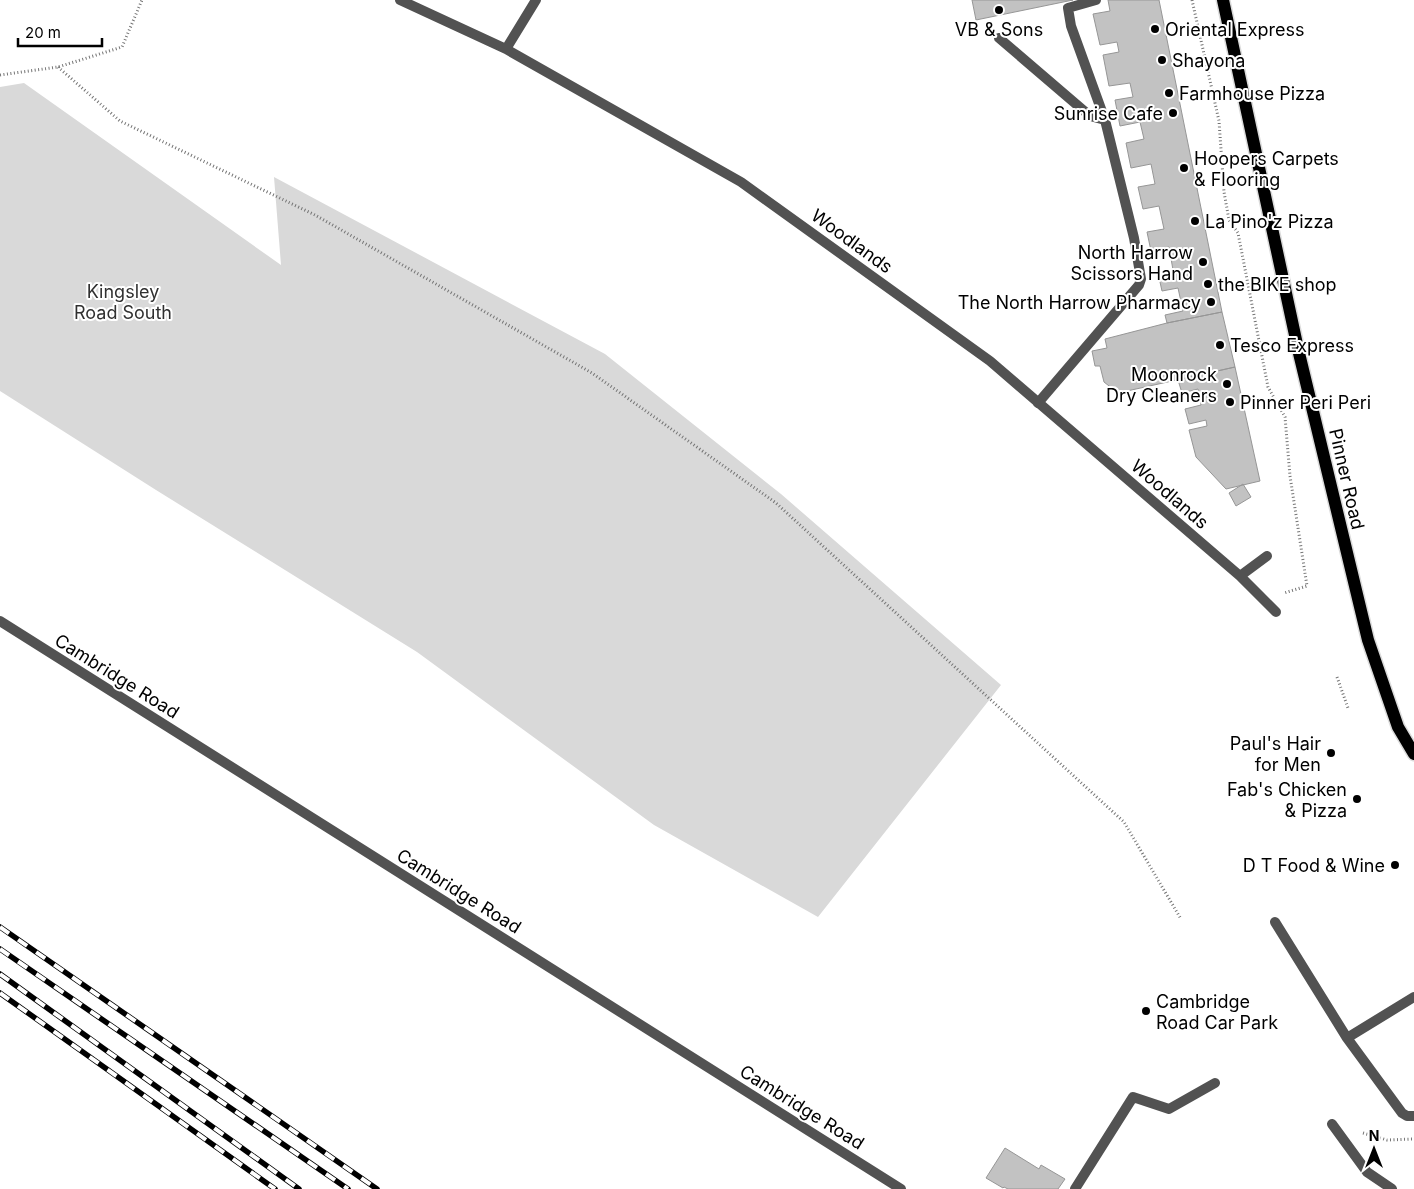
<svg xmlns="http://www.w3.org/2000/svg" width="1414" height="1189" font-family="Inter,sans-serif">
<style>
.green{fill:#d9d9d9}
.building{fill:#c2c2c2;stroke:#969696}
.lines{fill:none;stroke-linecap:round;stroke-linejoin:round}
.primary-casing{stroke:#dbdbdb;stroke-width:15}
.path{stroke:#747474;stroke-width:3;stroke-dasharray:1 2.5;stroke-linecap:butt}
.lane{stroke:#525252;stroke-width:10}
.street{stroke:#525252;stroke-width:10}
.primary{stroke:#000;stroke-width:12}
.rail-casing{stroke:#000;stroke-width:5.5}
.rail{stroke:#fff;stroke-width:4;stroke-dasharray:11;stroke-linecap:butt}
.poi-dot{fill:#000;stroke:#fff;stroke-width:2}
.labels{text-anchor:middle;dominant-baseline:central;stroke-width:4;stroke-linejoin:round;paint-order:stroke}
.poi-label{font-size:18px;fill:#000;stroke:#fff;text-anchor:start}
.street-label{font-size:18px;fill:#000;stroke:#fff}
.park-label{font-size:18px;fill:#303030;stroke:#fff}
</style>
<rect width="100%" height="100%" fill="#fff"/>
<path class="green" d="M24,83L281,265L274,177L605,354L781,494L1001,685L818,917L654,825L417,652L156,490L0,391V87Z"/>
<path class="building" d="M972,0H1073L976,20Z
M1108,0H1159L1222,312L1167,323L1165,315L1183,311L1178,288L1162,291L1158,273L1173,270L1169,247L1151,251L1147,232L1164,229L1159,206L1143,209L1138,187L1155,184L1151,164L1131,168L1126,143L1144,139L1140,122L1120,126L1115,100L1133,97L1130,83L1109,86L1103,55L1119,52L1117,42L1100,45L1093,14L1110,11Z
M1222,312L1235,367L1118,393L1104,382L1100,366H1095L1092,351L1107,348L1105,339L1167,323Z
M1235,367L1260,481L1226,489L1196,457L1189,430L1207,426L1206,420L1189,424L1185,409L1201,405L1198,389L1182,393L1178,380Z
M1243,484L1251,497L1236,506L1229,493Z
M1005,1148L1039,1169L1041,1165L1065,1179L1058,1189H1008L1004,1187L1003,1188L986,1178Z"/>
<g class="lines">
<defs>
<path id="primary" d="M1223,0L1298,349L1368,640L1398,727L1414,754"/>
</defs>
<use href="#primary" class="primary-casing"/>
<path class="path" d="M1192,0L1219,121L1224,192L1229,220L1238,233L1268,387L1285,417L1290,476L1307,586L1284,593
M58,67L120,121L315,215L592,373L776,503L1124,822L1181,919
M0,75L58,67L122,47L142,0
M1337,677L1348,708
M1363,1133L1387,1140L1414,1139"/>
<path class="lane" d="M999,38L1090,116L1105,120
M1038,403L1139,285L1141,279L1134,238L1105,120L1071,26L1068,8L1096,0
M1275,922L1347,1038
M1414,997L1347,1038L1402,1113L1407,1116H1414
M1332,1124L1367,1172L1392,1189
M1075,1189L1133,1097L1169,1109L1215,1083"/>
<path class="street" d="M400,0L506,49L741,182L990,361L1240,576L1276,612
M506,49L536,0
M1240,576L1267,556
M0,621L901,1189"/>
<use href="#primary" class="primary"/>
<defs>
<path id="rail" d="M0,927L377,1189
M0,949L348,1189
M0,974L299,1189
M0,993L275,1189"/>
</defs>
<use href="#rail" class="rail-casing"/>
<use href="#rail" class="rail"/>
</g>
<g class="poi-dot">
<circle cx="999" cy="10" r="5"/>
<circle cx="1155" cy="29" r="5"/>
<circle cx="1162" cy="60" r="5"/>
<circle cx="1169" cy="93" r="5"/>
<circle cx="1173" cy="113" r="5"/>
<circle cx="1184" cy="168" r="5"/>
<circle cx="1195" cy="221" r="5"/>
<circle cx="1203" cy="262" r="5"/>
<circle cx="1208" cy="284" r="5"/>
<circle cx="1211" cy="302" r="5"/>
<circle cx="1220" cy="345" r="5"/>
<circle cx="1227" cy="384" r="5"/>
<circle cx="1230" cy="402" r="5"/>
<circle cx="1331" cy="753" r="5"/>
<circle cx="1357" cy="799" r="5"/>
<circle cx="1395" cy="865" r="5"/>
<circle cx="1146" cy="1011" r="5"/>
</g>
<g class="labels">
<g class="poi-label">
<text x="999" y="29" text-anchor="middle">VB &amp; Sons</text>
<text x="1165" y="29">Oriental Express</text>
<text x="1172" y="60">Shayona</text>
<text x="1179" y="93">Farmhouse Pizza</text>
<text x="1163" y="113" text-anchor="end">Sunrise Cafe</text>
<text x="1194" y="158">Hoopers Carpets<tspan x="1194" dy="21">&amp; Flooring</tspan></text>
<text x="1205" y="221">La Pino'z Pizza</text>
<text x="1193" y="252" text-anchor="end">North Harrow<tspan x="1193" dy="21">Scissors Hand</tspan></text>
<text x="1218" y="284">the BIKE shop</text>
<text x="1201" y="302" text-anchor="end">The North Harrow Pharmacy</text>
<text x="1230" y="345">Tesco Express</text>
<text x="1217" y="374" text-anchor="end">Moonrock<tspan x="1217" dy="21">Dry Cleaners</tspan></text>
<text x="1240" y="402">Pinner Peri Peri</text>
<text x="1321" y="743" text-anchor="end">Paul's Hair<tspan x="1321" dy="21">for Men</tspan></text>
<text x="1347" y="789" text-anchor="end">Fab's Chicken<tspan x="1347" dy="21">&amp; Pizza</tspan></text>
<text x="1385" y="865" text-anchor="end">D T Food &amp; Wine</text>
<text x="1156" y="1001">Cambridge<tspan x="1156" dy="21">Road Car Park</tspan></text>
</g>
<g class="street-label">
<text transform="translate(852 241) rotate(36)">Woodlands</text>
<text transform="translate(1347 479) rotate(77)">Pinner Road</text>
<text transform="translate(1170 494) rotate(41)">Woodlands</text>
<text transform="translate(117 676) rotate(32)">Cambridge Road</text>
<text transform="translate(459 891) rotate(32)">Cambridge Road</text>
<text transform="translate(802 1107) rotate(32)">Cambridge Road</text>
</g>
<g class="park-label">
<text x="123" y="291">Kingsley<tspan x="123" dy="21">Road South</tspan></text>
</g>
</g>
<g transform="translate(1374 1149)" stroke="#ffffff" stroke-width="4" paint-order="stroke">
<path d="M0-4L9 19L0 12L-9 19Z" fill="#000000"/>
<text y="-8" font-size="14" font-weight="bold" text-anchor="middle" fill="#000000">N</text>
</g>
<path d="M18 38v8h84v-8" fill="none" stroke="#000000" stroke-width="2.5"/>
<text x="25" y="38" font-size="15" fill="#000000" stroke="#ffffff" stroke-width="4" paint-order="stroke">20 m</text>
</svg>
